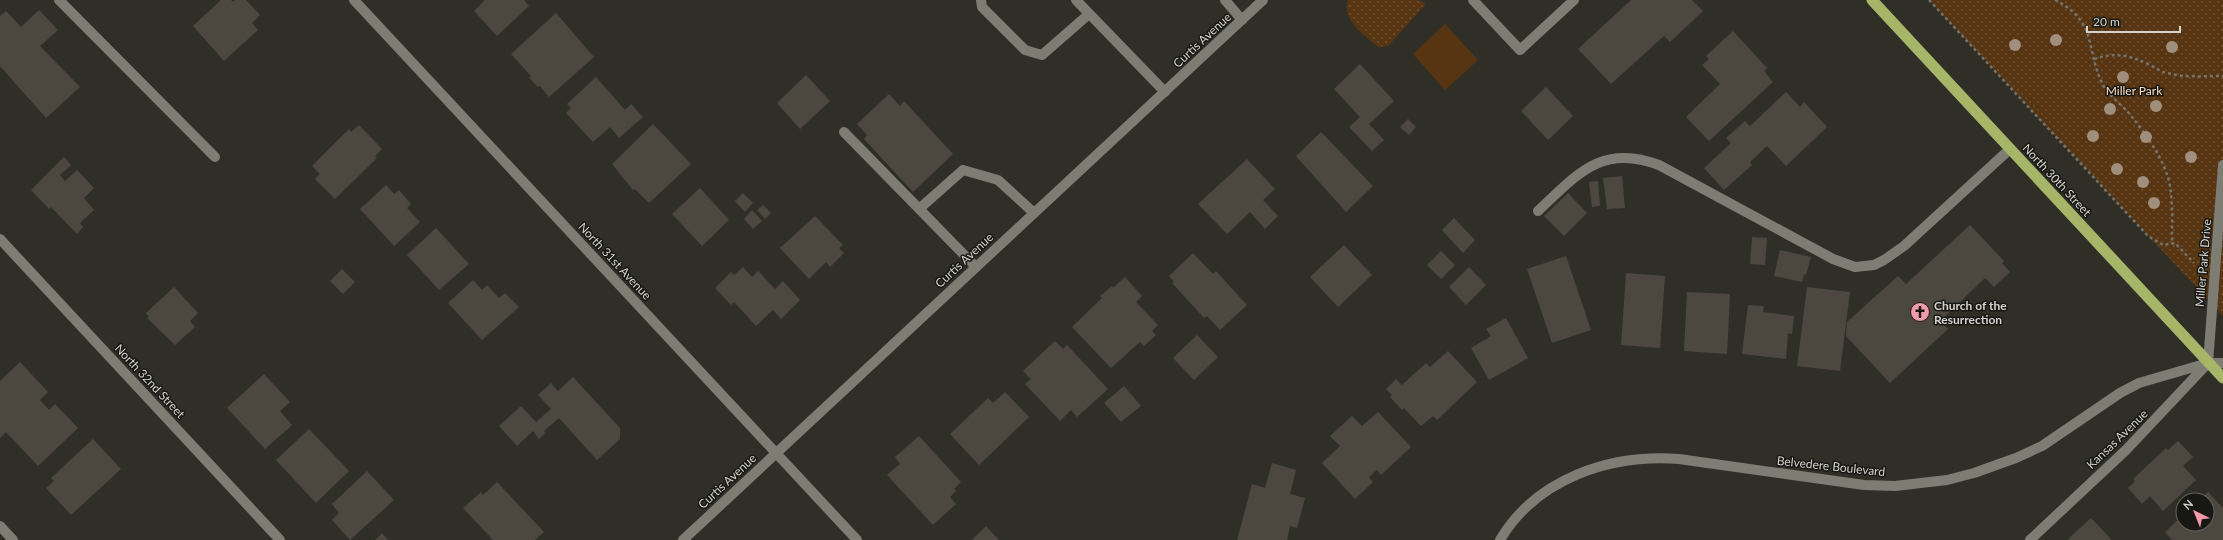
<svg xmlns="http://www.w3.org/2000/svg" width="2223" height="540" font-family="Lato,sans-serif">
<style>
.park{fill:url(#park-dots)}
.garden{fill:#573512}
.building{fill:#4c4840}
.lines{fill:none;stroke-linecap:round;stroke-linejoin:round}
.path{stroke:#74736c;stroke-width:2.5;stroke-dasharray:3 3;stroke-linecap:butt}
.service{stroke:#7e7d74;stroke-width:10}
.minor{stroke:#7e7d74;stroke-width:10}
.trunk{stroke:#a7b569;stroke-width:11}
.tree{fill:#a08f7c}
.labels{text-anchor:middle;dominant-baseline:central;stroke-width:3;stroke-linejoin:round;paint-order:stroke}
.street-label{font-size:12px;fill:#d4d3ce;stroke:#171713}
.park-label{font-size:12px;fill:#fcddc1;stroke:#171713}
.poi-label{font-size:12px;font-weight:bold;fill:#d4d3ce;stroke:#171713;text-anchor:start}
</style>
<defs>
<pattern id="park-dots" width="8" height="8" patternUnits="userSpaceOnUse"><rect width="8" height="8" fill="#573512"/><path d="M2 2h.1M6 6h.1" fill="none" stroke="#6e5133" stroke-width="1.8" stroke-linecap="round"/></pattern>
</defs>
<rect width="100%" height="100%" fill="#302f27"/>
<path class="park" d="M1348,0H1419L1426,4L1388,46L1378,47C1365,35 1341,20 1348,0Z
M1929,0H2223V316Z"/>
<path class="garden" d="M1445,24L1478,60L1445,90L1413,54Z"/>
<path class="building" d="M221,0H231L233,2L235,0H246L260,15L252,23L258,30L224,61L193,26Z
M485,0H524L529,6L497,36L474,11Z
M1631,0H1692L1703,11L1670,42L1664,36L1611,84L1578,49Z
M39,10L58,30L40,46L80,87L46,118L0,66V16L6,11L21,27Z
M556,13L594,57L549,97L540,86L538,87L529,78L531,76L511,54Z
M1733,31L1767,68L1764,71L1773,82L1709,141L1686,117L1720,84L1702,65L1709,59L1706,56Z
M1360,64L1394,101L1369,124L1384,140L1372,151L1349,127L1360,117L1334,89Z
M806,75L830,101L800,129L777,103Z
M596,77L625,110L631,104L643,117L619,138L610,127L593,142L566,113L571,108L567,104Z
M1546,87L1573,116L1548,140L1521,111Z
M1786,92L1800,107L1804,102L1827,127L1786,166L1767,146L1750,162L1752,165L1724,190L1704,168L1731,143L1726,138L1745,121L1750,126Z
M889,94L900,106L904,101L953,154L913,192L864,139L867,135L857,124Z
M1408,119L1416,127L1409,135L1400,127Z
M653,124L691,164L649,203L635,189L633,190L612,164Z
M359,125L382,149L375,156L377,158L335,199L315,179L320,174L312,166L349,129L351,132Z
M1321,132L1373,186L1346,212L1296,156Z
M64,157L71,165L60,175L57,172L65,181L77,170L94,188L84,198L94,210L80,223L83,227L77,234L51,207L49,209L31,190Z
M1247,159L1275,189L1263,200L1278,216L1265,229L1250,212L1227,234L1198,204Z
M1622,176L1625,208L1607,209L1603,178Z
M1598,181L1600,206L1592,207L1589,182Z
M386,185L394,194L399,190L411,204L407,208L420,222L394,246L360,209Z
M700,188L729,220L702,246L672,214Z
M743,193L753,203L745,212L735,201Z
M1568,193L1587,213L1564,236L1544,216Z
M763,205L771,213L765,219L757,210Z
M752,210L762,221L753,229L744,219Z
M815,216L843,245L839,248L844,253L830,267L826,262L809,279L780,248Z
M1454,218L1475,240L1463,253L1442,230Z
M1970,225L2004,261L2002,263L2010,272L1994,287L1985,278L1940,321L1948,329L1890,383L1846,336L1847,322L1898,276L1906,284Z
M436,228L469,264L439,290L407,255Z
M1752,237L1767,238L1765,265L1750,264Z
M1344,245L1372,275L1338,307L1310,277Z
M1780,250L1811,257L1806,275L1804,274L1802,282L1774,276Z
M1441,251L1455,265L1441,279L1427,265Z
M1193,253L1213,274L1216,271L1247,305L1220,330L1207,316L1204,318L1172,283L1174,282L1169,276Z
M1566,256L1591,330L1552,343L1527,269Z
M743,267L752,277L758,271L775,289L783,281L800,300L781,319L773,310L756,326L734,302L731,305L715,288L731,272L734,275Z
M1469,267L1486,285L1466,305L1449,287Z
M342,269L355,282L343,294L330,281Z
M1626,273L1665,276L1660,348L1621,345Z
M1125,277L1142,296L1136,302L1158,325L1152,331L1156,335L1144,346L1140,342L1111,368L1072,327L1102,298L1100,296L1112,286L1113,288Z
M473,280L482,290L487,285L499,298L505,293L519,307L482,340L448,303Z
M174,287L198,313L190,321L195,327L175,345L147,318L149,317L146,313Z
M1807,287L1850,292L1840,371L1797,366Z
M1687,292L1730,294L1727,354L1684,351Z
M1748,305L1764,306L1763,312L1794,316L1792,334L1788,333L1786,359L1742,354Z
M1506,318L1528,358L1489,380L1471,348L1491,336L1486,329Z
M1197,335L1218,357L1194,380L1173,358Z
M1055,341L1063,349L1067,345L1108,389L1077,417L1071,410L1060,421L1025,384L1031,379L1023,371Z
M1448,351L1477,382L1437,420L1433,416L1421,426L1404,408L1402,410L1390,397L1392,395L1386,389L1396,379L1402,385L1426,363L1430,367Z
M20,362L48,392L40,400L49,410L55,404L78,428L38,466L6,432L0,438V381Z
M264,374L290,402L280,411L292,425L265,449L227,408Z
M573,377L620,428V439L597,460L559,418L544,431L545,433L539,439L533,431L517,446L499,426L521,406L536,422L551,409L538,395L551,383L558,391Z
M1124,386L1141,406L1121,422L1104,403Z
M1005,392L1029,417L979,465L950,434L988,398L993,403Z
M1378,412L1411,447L1381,475L1377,470L1369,477L1373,482L1355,499L1322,463L1340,446L1330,436L1352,416L1362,426Z
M309,429L349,471L316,503L276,460Z
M919,436L961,482L954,489L956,491L950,497L956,504L933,525L887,475L900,464L895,457Z
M93,439L121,469L71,515L46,488L54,481L51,478Z
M2178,441L2193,457L2183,466L2196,480L2163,511L2150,496L2142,504L2128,488L2135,481L2133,479L2166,448L2168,450Z
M1272,463L1296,470L1290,494L1305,498L1297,528L1290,526L1287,540H1237L1252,484L1265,488Z
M367,471L394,500L350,540L332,520L339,513L332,504Z
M497,482L544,532L535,540H493L463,508L481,492L483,495Z
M2208,492L2223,508V540H2172L2165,532L2183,515V524H2207V500H2199Z
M2091,518L2112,540H2069L2068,539Z
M986,526L999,540H972Z
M382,533L388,540H375Z"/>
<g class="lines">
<path class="path" d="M1929,0L2148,236L2163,245L2175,243L2194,263
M2055,0C2098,22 2085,47 2102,83C2109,97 2123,105 2132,117C2147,136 2166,162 2170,186C2173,205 2172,225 2172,244
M2094,59C2116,52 2129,55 2150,65C2156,68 2161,72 2167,73C2185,78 2205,76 2223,76"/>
<path class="service" d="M59,0L215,157
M981,0L982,7L1025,50L1042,55L1089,14
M1076,0L1165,92
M1225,0L1242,20
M1473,0L1520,50L1574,0
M844,132L976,267
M919,209L963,170L998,180L1034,213
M1538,211C1577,175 1601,143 1659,165L1833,259L1855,267L1874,265L1884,260L1904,246L2010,149
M0,526L13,540"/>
<path class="minor" d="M354,0L857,540
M0,239L280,540
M2208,363L2223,165
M683,540L1263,0
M1500,540C1537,478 1610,454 1679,459L1864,485L1895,486L1947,480L1974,473L2016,458L2042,446L2120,393L2139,383L2208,363H2223
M2030,540L2126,450L2208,363"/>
<path class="trunk" d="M1872,0L2223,378"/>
</g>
<g class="tree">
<circle cx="2056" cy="40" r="6"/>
<circle cx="2015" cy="45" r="6"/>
<circle cx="2172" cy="47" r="6"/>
<circle cx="2123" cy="77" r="6"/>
<circle cx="2156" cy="106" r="6"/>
<circle cx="2110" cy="109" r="6"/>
<circle cx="2093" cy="136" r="6"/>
<circle cx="2146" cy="137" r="6"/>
<circle cx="2191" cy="157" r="6"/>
<circle cx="2117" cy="169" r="6"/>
<circle cx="2143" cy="182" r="6"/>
<circle cx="2154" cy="203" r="6"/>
</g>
<defs>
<symbol id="church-disc" viewBox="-11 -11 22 22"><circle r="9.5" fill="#f39aaa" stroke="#171713"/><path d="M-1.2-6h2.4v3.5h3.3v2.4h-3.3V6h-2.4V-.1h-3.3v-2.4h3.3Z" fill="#111"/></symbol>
</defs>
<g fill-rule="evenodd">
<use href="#church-disc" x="1909" y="301" width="22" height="22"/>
</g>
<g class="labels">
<g class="street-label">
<text transform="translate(1202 40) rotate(-43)">Curtis Avenue</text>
<text transform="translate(2057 180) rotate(47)">North 30th Street</text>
<text transform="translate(964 260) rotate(-43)">Curtis Avenue</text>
<text transform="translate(615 261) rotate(47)">North 31st Avenue</text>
<text transform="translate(2203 263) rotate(-85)">Miller Park Drive</text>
<text transform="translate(150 381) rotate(47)">North 32nd Street</text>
<text transform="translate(2117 439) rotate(-44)">Kansas Avenue</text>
<text transform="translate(1831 466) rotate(6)">Belvedere Boulevard</text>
<text transform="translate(727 481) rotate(-43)">Curtis Avenue</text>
</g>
<g class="park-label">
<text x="2134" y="90">Miller Park</text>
</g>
<g class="poi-label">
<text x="1934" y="305">Church of the<tspan x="1934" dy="14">Resurrection</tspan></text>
</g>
</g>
<g transform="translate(2195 512) rotate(317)"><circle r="19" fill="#171713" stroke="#63625e"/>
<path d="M0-3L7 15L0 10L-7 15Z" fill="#f39aaa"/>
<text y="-6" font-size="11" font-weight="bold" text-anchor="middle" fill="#d4d3ce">N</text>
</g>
<path d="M2087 26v6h93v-6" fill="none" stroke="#d4d3ce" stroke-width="2"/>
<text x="2093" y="26" font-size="12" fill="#d4d3ce" stroke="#171713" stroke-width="3" paint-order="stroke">20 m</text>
</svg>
